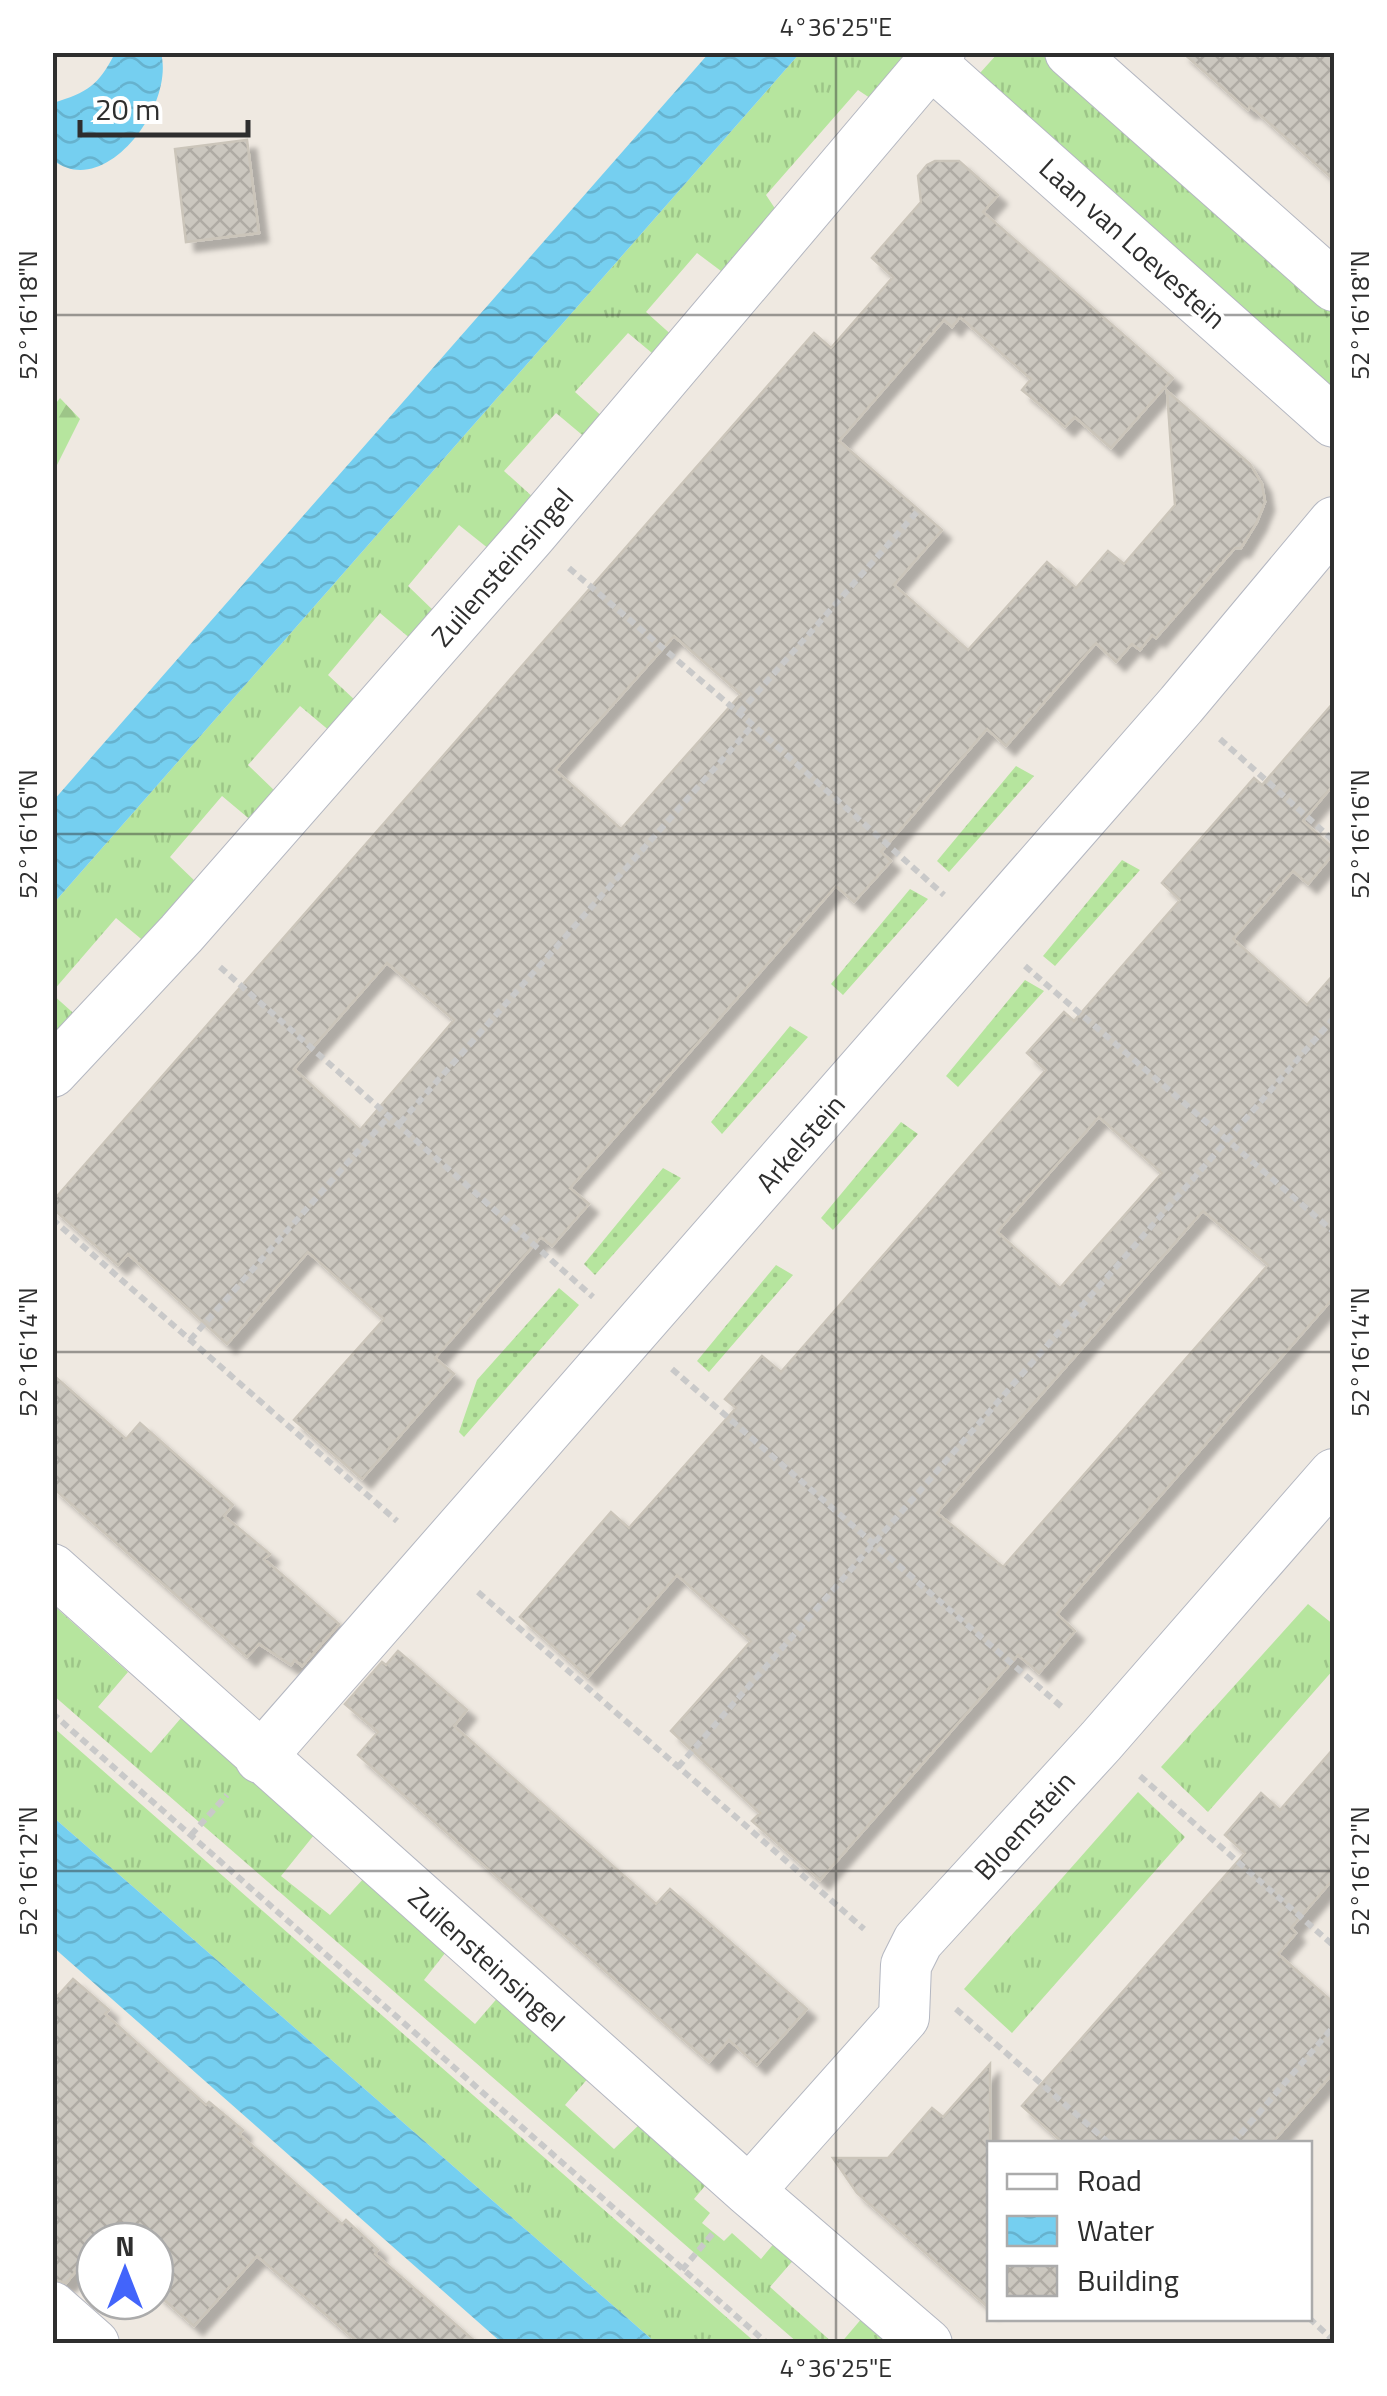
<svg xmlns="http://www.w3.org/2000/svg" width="1387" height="2396" font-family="'Titillium Web',sans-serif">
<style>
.grass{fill:url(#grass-tufts)}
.forest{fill:url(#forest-firs)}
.garden{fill:url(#garden-dots)}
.water{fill:url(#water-waves)}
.building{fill:url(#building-cross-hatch);stroke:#cbc5ba;stroke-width:2.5;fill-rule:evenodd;filter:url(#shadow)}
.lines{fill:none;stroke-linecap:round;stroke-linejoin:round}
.street-casing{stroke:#b4b7c1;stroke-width:52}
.path{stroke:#c9c9c9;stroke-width:6;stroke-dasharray:8 5;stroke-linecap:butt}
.street{stroke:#fff;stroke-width:50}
.ticks{fill:none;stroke:#2e2e2e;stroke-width:2.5;stroke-opacity:0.45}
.labels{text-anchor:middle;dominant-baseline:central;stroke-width:8;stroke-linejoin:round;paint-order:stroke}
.street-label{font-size:28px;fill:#2e2e2e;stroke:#fff}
.neatline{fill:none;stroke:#2e2e2e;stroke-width:4}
.ticks-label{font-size:25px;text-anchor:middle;fill:#2e2e2e}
</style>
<defs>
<pattern id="grass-tufts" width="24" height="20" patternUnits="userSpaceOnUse" patternTransform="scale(2.5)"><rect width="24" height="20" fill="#b6e59e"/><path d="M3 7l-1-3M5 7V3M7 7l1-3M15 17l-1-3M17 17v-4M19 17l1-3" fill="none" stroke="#9dc588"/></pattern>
<pattern id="forest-firs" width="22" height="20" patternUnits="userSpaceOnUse" patternTransform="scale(2.5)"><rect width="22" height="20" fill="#b6e59e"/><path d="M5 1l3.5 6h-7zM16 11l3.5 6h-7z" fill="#9dc588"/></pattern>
<pattern id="garden-dots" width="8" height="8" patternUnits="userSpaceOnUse" patternTransform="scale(2.5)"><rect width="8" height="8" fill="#b6e59e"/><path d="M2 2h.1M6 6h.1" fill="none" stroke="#9dc588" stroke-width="1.8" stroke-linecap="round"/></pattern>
<pattern id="water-waves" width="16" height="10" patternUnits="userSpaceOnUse" patternTransform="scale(2.5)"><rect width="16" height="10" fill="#75cff0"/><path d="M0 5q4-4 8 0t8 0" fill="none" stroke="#66b2ce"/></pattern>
<pattern id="building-cross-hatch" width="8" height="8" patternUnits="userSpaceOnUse" patternTransform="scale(2.5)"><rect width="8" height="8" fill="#cbc7bf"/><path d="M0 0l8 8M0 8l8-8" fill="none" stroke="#afaba4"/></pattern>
<filter id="shadow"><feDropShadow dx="9" dy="9" stdDeviation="2.5" flood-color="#0004"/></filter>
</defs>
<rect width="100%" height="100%" fill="#efe9e1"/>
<path class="grass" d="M800,53H899L907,60L873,100L858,90L766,195L776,210L729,277L697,253L646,312L675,338L658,358L628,333L575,392L605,419L587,439L556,413L504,471L535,499L489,549L459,525L408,586L436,613L412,640L380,613L328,675L357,702L331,732L300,706L248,765L277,793L253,822L222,796L170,857L198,884L146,943L116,918L53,991V904Z
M998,53H1040L1334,313V392L982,88L980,73Z
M52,994L80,1019L53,1044Z
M1308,1604L1334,1625V1669L1208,1812L1161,1767Z
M53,1605L128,1672L98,1707L151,1753L181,1718L314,1835L281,1876L330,1915L365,1877L449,1948L424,1980L475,2024L500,1995L590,2076L565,2105L614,2149L642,2122L709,2181L694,2199L710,2213L702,2223L724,2241L732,2233L761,2259L776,2241L796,2257L770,2287L833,2343H798L53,1695Z
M53,1727L756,2343H656L53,1817Z
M1138,1792L1185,1837L1012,2033L964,1989Z
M863,2317L892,2344H840Z"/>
<path class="forest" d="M60,398L80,419L53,473V407Z"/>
<path class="garden" d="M1016,766L1034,776L949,872L937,861Z
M1122,860L1140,870L1055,966L1043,956Z
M910,889L928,899L843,995L831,984Z
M1025,980L1044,991L958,1087L946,1076Z
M790,1026L808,1037L722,1134L711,1122Z
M901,1122L918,1134L833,1230L821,1218Z
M663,1168L681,1178L595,1275L584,1264Z
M776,1265L793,1275L709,1372L697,1361Z
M559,1288L579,1305L464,1437L459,1432L477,1380Z"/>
<path class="water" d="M115,53H161C175,106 105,201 53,160V103C88,92 98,86 115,53Z
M709,53H800L53,904V801Z
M53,1817L656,2343H502L53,1947Z"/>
<path class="building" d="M1182,52H1334V180L1250,106L1248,110Z
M247,140L259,233L186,242L175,149Z
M935,161H959L998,195L983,212L1173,378L1111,448L1075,417L1065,427L1044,408L1022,390L1031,379L960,317L952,327L944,320L839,441L942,530L894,585L968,650L1047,562L1076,588L1108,551L1124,564L1175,505L1167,391L1250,464L1262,484L1265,502L1257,522L1241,548H1235L1156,638L1152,635L1140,650L1132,644L1116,662L1096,643L1006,746L987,729L881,852L891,861L854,902L836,886L570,1188L589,1204L552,1246L541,1237L435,1358L454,1374L362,1479L294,1420L384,1319L308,1252L227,1344L128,1254L118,1265L52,1208V1202L814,333L831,348L893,277L872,258L921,202L918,176L927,165ZM674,636L741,694L621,829L555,770ZM387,963L454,1020L360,1130L294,1069Z
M1334,702V784L1303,821L1334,849V853L1308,884L1293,871L1233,939L1307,1005L1334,974V1297L1057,1614L1075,1631L1039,1673L1018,1655L820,1880L752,1821L760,1813L671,1731L751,1641L677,1575L588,1677L520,1617L611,1512L629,1528L736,1408L725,1399L762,1356L781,1372L1046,1070L1027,1053L1064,1012L1074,1021L1180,900L1162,883L1254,778L1262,785ZM1099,1117L1162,1173L1060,1288L997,1232ZM1203,1211L1268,1265L1003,1567L937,1513Z
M52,1374L126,1439L140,1423L233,1505L224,1516L270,1554L264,1559L339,1624L302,1666L295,1660L291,1665L259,1644L247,1657L52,1487Z
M398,1651L467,1710L454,1726L530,1793L656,1904L670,1889L807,2009L757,2065L729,2040L709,2062L358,1755L378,1732L345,1704L382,1662L386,1665Z
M1334,1748V1878L1291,1928L1296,1933L1278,1954L1334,2003V2072L1271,2144H1064L1022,2106L1245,1853L1225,1835L1261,1793L1280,1810Z
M73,1979L109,2010L105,2014L206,2105L209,2102L243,2130L239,2134L342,2224L346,2220L378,2250L375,2254L478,2344H360L257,2256L194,2326L155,2292V2241H95V2248L66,2283L52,2279V2002Z
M990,2064V2309L857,2193L833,2158H888L932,2108L943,2117Z"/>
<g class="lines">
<defs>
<path id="street" d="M1070,52L1334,286
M931,63L1334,422
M52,1072L181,934L531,535L940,52
M52,1569L749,2191L927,2344
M260,1758L1181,705L1334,522
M749,2191L904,2017L906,1965L918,1941L1101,1741L1334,1474
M52,2307L94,2344"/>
</defs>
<use href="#street" class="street-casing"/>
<path class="path" d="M569,568L753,725L944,895
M739,713L917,512
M1220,739L1334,841
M1025,966L1334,1232
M220,967L593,1297
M400,1123L753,725
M52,1219L397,1521
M190,1340L390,1115
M672,1369L1063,1708
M478,1592L864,1929
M52,1713L768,2344
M678,1767L1334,1018
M1140,1776L1334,1946
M191,1835L227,1795
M956,2009L1110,2144
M1232,2144L1334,2026
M682,2270L714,2232
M1309,2318L1334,2341"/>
<use href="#street" class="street"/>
</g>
<path class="ticks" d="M836,52V2344M52,315H1334M52,834H1334M52,1352H1334M52,1871H1334"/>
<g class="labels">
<g class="street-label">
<text transform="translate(1133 243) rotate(42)">Laan van Loevestein</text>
<text transform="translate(502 567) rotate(-49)">Zuilensteinsingel</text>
<text transform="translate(800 1143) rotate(-49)">Arkelstein</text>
<text transform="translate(1024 1825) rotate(-48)">Bloemstein</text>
<text transform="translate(487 1959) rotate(42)">Zuilensteinsingel</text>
</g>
</g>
<rect width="1387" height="2396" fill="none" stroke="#ffffff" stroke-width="110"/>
<rect x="987" y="2141" width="325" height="180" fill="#ffffff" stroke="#ababab" stroke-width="2.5"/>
<rect x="1007" y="2174" width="50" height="15" fill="#ffffff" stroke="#ababab" stroke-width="2.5"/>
<text x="1077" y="2191" font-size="30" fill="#2e2e2e">Road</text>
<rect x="1007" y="2216" width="50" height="30" fill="url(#water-waves)" stroke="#ababab" stroke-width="2.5"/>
<text x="1077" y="2241" font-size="30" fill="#2e2e2e">Water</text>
<rect x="1007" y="2266" width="50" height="30" fill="url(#building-cross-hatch)" stroke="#ababab" stroke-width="2.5"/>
<text x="1077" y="2291" font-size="30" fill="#2e2e2e">Building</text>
<g transform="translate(125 2271)"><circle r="48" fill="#ffffff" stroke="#ababab" stroke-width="2.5"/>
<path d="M0-8L18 38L0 25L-18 38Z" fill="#4264fb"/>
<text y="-15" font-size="28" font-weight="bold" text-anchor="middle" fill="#2e2e2e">N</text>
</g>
<path d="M80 120v15h168v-15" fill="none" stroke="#2e2e2e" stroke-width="5"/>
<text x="95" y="120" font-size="30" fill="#2e2e2e" stroke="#ffffff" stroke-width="8" paint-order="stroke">20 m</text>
<rect x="55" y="55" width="1277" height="2286" class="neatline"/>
<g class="ticks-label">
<text x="836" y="36">4°36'25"E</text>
<text transform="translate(28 315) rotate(-90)" y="9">52°16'18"N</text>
<text transform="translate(1360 315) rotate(-90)" y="9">52°16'18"N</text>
<text transform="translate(28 834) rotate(-90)" y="9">52°16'16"N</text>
<text transform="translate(1360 834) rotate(-90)" y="9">52°16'16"N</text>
<text transform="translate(28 1352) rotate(-90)" y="9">52°16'14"N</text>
<text transform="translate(1360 1352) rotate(-90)" y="9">52°16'14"N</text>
<text transform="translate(28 1871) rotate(-90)" y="9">52°16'12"N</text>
<text transform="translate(1360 1871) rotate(-90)" y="9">52°16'12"N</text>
<text x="836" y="2377">4°36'25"E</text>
</g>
</svg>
